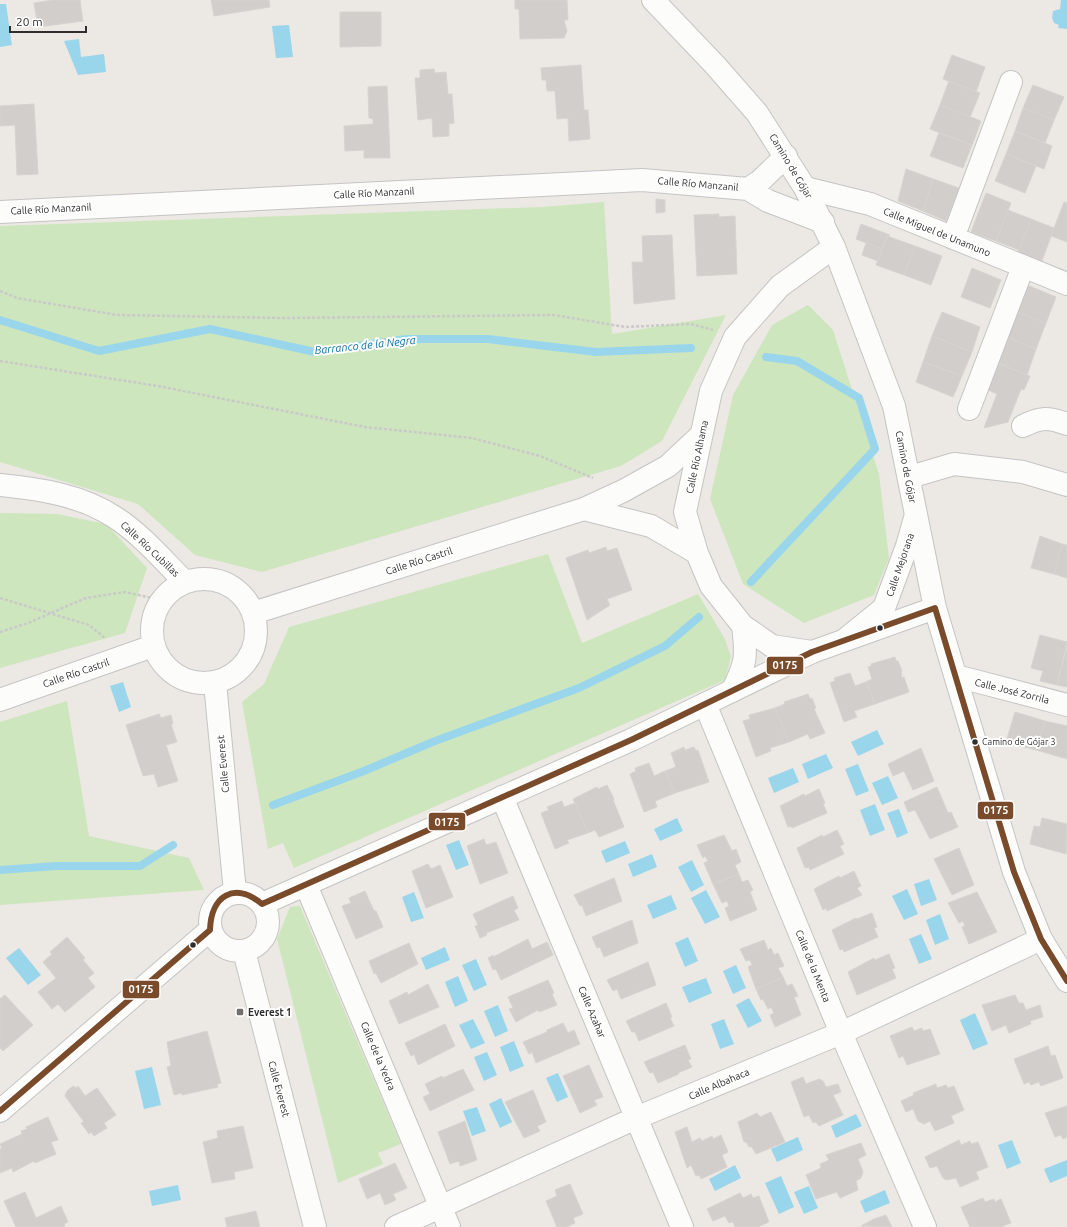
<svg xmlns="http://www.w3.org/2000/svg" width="1067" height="1227" font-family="Ubuntu,sans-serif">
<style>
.green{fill:#cee6be}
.water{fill:#99d6ec}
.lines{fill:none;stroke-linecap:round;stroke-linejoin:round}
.stream{stroke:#99d6ec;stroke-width:8}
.building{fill:#d1cecb;stroke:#d7d4d0}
.street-casing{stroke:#c5c4c5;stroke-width:24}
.secondary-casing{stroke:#c5c4c5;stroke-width:24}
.path{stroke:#c9c9c8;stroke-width:2.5;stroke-dasharray:3 2;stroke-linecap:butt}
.street{stroke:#fcfcfb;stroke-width:22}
.secondary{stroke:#fcfcfb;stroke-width:22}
.bus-1-casing{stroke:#fff;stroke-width:9}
.bus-1{stroke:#7a4b2a;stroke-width:6}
.bus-dot{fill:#2e2e2e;stroke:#fff;stroke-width:1.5}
.poi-dot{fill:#706f6e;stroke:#fff;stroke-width:1.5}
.labels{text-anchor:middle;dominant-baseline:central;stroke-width:4;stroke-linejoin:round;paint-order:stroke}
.bus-label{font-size:9px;fill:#2e2e2e;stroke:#fff;text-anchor:start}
.street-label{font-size:10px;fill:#2e2e2e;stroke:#fff}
.poi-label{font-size:10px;font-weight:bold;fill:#2e2e2e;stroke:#fff;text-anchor:start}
.water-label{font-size:11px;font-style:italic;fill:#0d6fa3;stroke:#fff}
.line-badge{stroke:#fff;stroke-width:1.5}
.badge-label{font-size:11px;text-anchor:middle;font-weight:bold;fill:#fff}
</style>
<rect width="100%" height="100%" fill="#ece8e4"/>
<path class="green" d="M604,202L612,334L726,315L662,441L621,466L262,572L195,555L138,504L0,462V226L542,207Z
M808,305L833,330L879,474L889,558L874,595L804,623L743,584L710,499L733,395L772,325Z
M0,513L57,514L106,524L147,568L125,633L0,668Z
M548,554L582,643L698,594L725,639L731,657L725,680L294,868L283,843L268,849L242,702L264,684L289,627Z
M67,701L89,836L189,858L204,890L0,905V722Z
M300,906L401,1144L378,1153L383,1164L338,1183L277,939L290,907Z"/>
<path class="water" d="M1061,0H1067V29L1058,28L1059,25L1054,23L1052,18L1053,11L1060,9Z
M0,4H6L12,45L0,47Z
M289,25L293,57L276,58L272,26Z
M79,39L81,57L104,54L106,72L78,75L64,41Z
M123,682L131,707L119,712L110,686Z
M877,730L884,744L858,756L851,742Z
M826,754L833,768L808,779L802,764Z
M858,764L869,791L856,796L845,769Z
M793,768L799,782L774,793L768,778Z
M888,776L898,798L882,805L872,783Z
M875,804L885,830L870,836L860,810Z
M899,809L908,833L897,838L887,813Z
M677,818L683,831L660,841L654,829Z
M459,840L469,865L456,870L446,845Z
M625,841L630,853L606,863L601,851Z
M652,854L657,867L633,877L628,864Z
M692,860L704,885L691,892L678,867Z
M929,879L937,900L921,906L914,884Z
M907,889L918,914L904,920L892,896Z
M706,890L720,917L705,924L691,898Z
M414,892L424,918L411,922L402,897Z
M671,895L677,909L653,919L647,905Z
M940,914L949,939L935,945L926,920Z
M921,934L932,959L919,964L909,939Z
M688,937L698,961L685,967L675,943Z
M445,947L450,960L426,970L421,958Z
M19,948L41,975L28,985L6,958Z
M476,959L487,985L474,991L462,965Z
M736,965L746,988L733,994L723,971Z
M458,976L468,1001L455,1007L445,982Z
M706,978L712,993L689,1003L682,987Z
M749,998L762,1021L748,1028L736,1005Z
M498,1005L508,1031L495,1037L484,1011Z
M975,1013L988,1044L973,1050L960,1020Z
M473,1019L485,1043L471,1049L459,1025Z
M724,1019L734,1044L720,1049L711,1024Z
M514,1041L524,1066L510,1072L500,1047Z
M487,1052L497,1075L484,1081L474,1057Z
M152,1067L161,1105L144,1109L135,1071Z
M558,1073L568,1097L557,1102L546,1078Z
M501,1098L512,1122L500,1128L489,1104Z
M477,1107L486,1131L472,1136L463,1111Z
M856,1114L862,1126L836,1138L831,1126Z
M798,1137L803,1150L777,1162L771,1149Z
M1012,1140L1021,1163L1007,1169L998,1145Z
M1067,1160V1176L1050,1183L1044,1169Z
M735,1165L741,1178L715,1191L709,1179Z
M781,1176L794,1207L779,1214L765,1183Z
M178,1185L181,1200L152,1206L149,1191Z
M809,1186L818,1208L804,1214L794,1192Z
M885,1190L890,1203L865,1213L860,1201Z"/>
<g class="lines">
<path class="stream" d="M0,320L99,351L210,329L315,352L406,339H488L596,352L691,348
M751,582L875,449L859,398L797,361L766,357
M273,805L364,771L435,741L579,688L665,646L699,617
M0,870L56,866H140L173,845"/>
</g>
<path class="building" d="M53,0H80L83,21L38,27L34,3Z
M211,0H269L270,7L214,16Z
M515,0H567L568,20H564L567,31L564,38L520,39L519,9H515Z
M340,12H381V46L340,47Z
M952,55L985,67L976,92L943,79Z
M581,65L584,110H588L590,139L569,141L568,118L557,119L555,91H547L546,80H542L541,68Z
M434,69L435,73L446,72L448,94H452L454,123L449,124V136L433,137L432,118L418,120L415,78H420V70Z
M949,81L980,93L970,117L940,105Z
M1033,85L1064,97L1054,120L1023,108Z
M387,86L390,158H364V150L345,151L344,126L373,124V119L369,118L368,87Z
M34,104L38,174L17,175L15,125L0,126V106Z
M940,105L981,121L972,145L930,129Z
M1023,108L1054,120L1045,143L1015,131Z
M1015,131L1052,146L1044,169L1006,154Z
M939,133L972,145L963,168L930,156Z
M1006,154L1036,166L1025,193L995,181Z
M906,169L933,179L923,211L898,201Z
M933,179L959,188L946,221L923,211Z
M986,193L1011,203L996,241L971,232Z
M656,199L665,200V212L656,213Z
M1064,202L1067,203V242L1051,236Z
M1008,210L1031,219L1019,250L996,241Z
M719,214V217L735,216L737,274L697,276L694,215Z
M1031,219L1054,228L1042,261L1018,252Z
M861,224L890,235L887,236L882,249L856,239Z
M672,235L675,299L634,304L632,262H643L642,236Z
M887,236L915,246L904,275L876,265Z
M866,243L882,249L878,261L862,255Z
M915,246L942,256L931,285L904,275Z
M972,268L1001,280L990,308L961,297Z
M1027,285L1056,297L1046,323L1017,312Z
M942,312L980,327L972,352L932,336Z
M1017,312L1046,323L1036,349L1007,337Z
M932,336L972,352L962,376L923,362Z
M1007,337L1036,349L1027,375L998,363Z
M923,362L962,376L953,397L916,382Z
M999,364L1030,376L1024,390L1021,389L1008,422L984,428L997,394L988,390Z
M1040,536L1062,544L1054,574L1031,568Z
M1062,544L1067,545V578L1054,574Z
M606,547L607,551L617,548L632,590L607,599L610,605L587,620L566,558L588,550L589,553Z
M1040,635L1067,642L1057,685L1040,681L1043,671L1031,668Z
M1067,647V687L1057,685Z
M895,657L896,661H898L902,671L901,672L902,678L904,677L909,692L875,704L866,682L872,679L868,667L871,666V664Z
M850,673L855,686L866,682L875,704L854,711L857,717L844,722L830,683L835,681L834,678Z
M808,694L810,699L812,698L816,708L814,709L825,733L810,739L808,734L789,742L775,708L785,704L784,702Z
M775,708L789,742L770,748L771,751L756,757L743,721L750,719L749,715Z
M1015,712L1045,721L1036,750L1006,742Z
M159,714L161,718L171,715L172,719L173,724H171L177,742L166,745L178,781L158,787L154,774L143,776L126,725Z
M1045,721L1067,726V759L1036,750Z
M684,747L685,750L694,747L696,751L698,750L709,782L675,793L665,771L676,767L671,753Z
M921,748L934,781L913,790L904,771L893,776L888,764Z
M649,763L654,776L665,771L675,793L655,801L657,807L644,812L630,774L636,771L635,768Z
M607,785L614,799L613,800L624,827L599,837L595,830L588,833L573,799L597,787L598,789Z
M937,787L948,813L951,812L958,827L930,839L915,810L908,812L904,802Z
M819,789L825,803L823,804L827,813L792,828L791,826L788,827L780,806L804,794L805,796Z
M562,801L564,807L575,803L588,833L567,840L569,843L555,849L541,813L549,810L547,807Z
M1042,818L1067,824L1066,854L1030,844L1034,826L1040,827Z
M837,830L844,844L840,846L844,854L810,870L809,867L805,868L797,848L822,835L823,837Z
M724,835L732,851L736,849L741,862L735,865L739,874L713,884L704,863L708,861L705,856L703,858L697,845Z
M484,839L486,845L496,842L508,873L480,884L467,846Z
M959,848L974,885L952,895L934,859Z
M428,864L431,869L440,865L453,897L426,908L412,871Z
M854,871L861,886L857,888L862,895L827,911L826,908L823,910L814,889L839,876L840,878Z
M739,874L742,882L748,880L753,890L750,892L757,910L730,921L725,908L729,906L727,901L722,903L713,884Z
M614,878L622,901L586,916L582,905L580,906L574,895Z
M365,891L374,911H376L383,927L356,939L342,906L351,903L349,898Z
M977,892L997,932L969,944L962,927L965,926L963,921L959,923L948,903Z
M513,896L518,908L514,910L519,920L486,933L487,935L480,938L475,926L478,925L473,914Z
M872,913L877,927L874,928L878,937L844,952L843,949L840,950L832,930L856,918L857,919Z
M632,920L638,943L604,957L600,947L597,948L592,937Z
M67,937L85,958L83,960L94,973L88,978L95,987L65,1012L58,1004L52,1009L38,992L56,978L43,962L52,954L50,952Z
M528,939L532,949L547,942L553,955L501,980L496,969L493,970L488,958L493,955V957Z
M764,940L768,950L771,948L774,955L778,953L784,966L778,968L783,977L756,989L748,967L752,965L750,960L746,961L740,949Z
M409,943L418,964L381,983L376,973L374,974L369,961Z
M889,954L895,968L892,969L896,978L857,995L848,972L874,958L875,960Z
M648,962L656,985L621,999L617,989L613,991L607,980Z
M783,977L787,986L792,984L798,996L794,997L801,1015L775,1027L770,1015L774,1013L771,1007L768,1009L763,999L761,1000L756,989Z
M548,980L554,993L552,994L557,1005L539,1012L538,1010L516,1022L509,1009L513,1008L508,997Z
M428,984L439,1007L399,1024L389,1001L407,992L408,995Z
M5,995L33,1025L3,1051L0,1048V999Z
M1015,995L1019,1003H1023L1026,1010L1040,1005L1043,1017L1030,1021L1031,1024L1009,1033L1006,1025L992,1031L982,1005Z
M666,1003L672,1017L670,1018L674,1026L639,1041L635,1032H632L626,1021Z
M563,1023L568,1033L574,1030L580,1044L536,1063L532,1052L529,1054L523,1042L547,1032V1030Z
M445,1024L455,1046L418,1065L414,1054L411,1056L405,1043Z
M912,1027L914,1031L922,1028L923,1031L930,1029L940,1054L907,1065L903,1056L899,1058L890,1036Z
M207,1031L221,1083L217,1084L218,1087L182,1095L181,1093L174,1095L167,1067L171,1066L167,1042Z
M685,1045L691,1059L688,1060L692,1067L678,1073L679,1074L658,1083L653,1072L650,1073L644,1062Z
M1048,1046L1051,1056L1055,1055L1063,1078L1041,1086L1039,1082L1031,1085L1029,1082L1024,1084L1014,1059Z
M589,1065L603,1097L594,1100L597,1105L580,1113L563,1076Z
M463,1069L474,1090L430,1111L423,1097L430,1094L425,1084L442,1076L443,1078Z
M803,1077L806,1084L819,1079L823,1081L826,1087L838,1084L841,1092L833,1095L843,1115L819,1126L816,1122L813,1123L809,1115L804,1117L791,1082Z
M936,1084L937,1088L946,1085L948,1088L954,1086L964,1110L951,1116L954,1123L935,1131L930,1121L924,1124L918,1121L913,1109L906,1112L901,1101L914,1095L913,1093Z
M73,1086L77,1088L78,1086L85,1096L97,1088L116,1115L104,1123L107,1128L94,1136L91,1132L89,1134L81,1123L84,1122L65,1096L67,1091Z
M533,1090L546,1122L537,1126L540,1131L524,1138L505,1102Z
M1067,1106V1137L1063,1139L1061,1135L1055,1137L1045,1113Z
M771,1112L785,1142L756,1154L752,1147H749L746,1142H744L738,1122L757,1113L760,1117Z
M48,1117L58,1140L51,1142L56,1154L35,1163L34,1161L13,1172L12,1168L0,1173V1149L2,1148L0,1144L22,1134L21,1131L27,1129L26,1127Z
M465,1121L477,1160L460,1166L459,1161L450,1164L438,1132Z
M243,1126L253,1168L234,1172L235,1179L212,1183L203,1142L218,1138L217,1131Z
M687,1127L692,1142L700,1138L702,1141L712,1136L713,1139L721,1135L728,1152L722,1155L727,1167L701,1179L699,1175L696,1176L691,1165L687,1168L675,1132Z
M959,1140L961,1145L970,1141L971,1144L978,1142L988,1167L976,1172L979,1179L960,1187L956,1178L946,1180L943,1178L937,1166L930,1168L925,1157Z
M861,1143L866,1155L858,1159L863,1172L861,1178L856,1181L858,1190L840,1198L837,1192L816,1199L806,1175L821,1168L820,1164L829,1160L826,1155Z
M395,1163L407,1188L393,1194L396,1200L385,1205L380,1193L367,1199L359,1179Z
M570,1184L583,1214L573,1218L575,1223L567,1227H557L546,1201L557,1196L555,1190Z
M25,1192L36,1218L61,1206L68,1222L64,1224L65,1227H16L4,1201Z
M740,1193L743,1198L751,1194L753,1198L759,1196L769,1222L758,1227H735L733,1222L729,1223L725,1216L713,1221L707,1209Z
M983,1198L985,1202L994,1199L995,1202L1001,1199L1011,1223L1001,1227H970L961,1207Z
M256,1211L260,1227H227L225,1218Z
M886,1215L892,1227L861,1226L874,1219Z"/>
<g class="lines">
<defs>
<path id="street" d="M805,188L870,204L1067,284
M748,189L760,181L786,156
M0,212L642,180L748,189L768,201L823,222
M953,238L1011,82
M969,409L1023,267
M1023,426C1041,417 1048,417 1067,424
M0,485C40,489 82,495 116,518C142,535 163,560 185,582
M584,509L623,491L668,466L701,435
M152 631a52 52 0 1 1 104 0a52 52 0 1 1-104 0Z
M253,613L584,509L651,526L697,553
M847,638L884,608L907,546L915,518
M812,652L772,646L743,626L711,586L697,553L685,512L711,391L735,337L780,286L834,247
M956,676L1067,705
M215,683L235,892
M732,691C746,664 747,657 743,626
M0,700L153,646
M705,704L841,1033L925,1227
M502,797L682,1227
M306,885L449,1227
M396,1227L636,1118L841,1033L1041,939"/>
<path id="secondary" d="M653,0L715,65L757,113L805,188L834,247L894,406L935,608L1014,872L1041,939L1067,981
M910,477L954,464L1023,472L1067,485
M210 922a29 29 0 1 1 58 0a29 29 0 1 1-58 0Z
M262,904L631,740L812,652L935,608
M244,951L315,1227
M0,1111L210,930"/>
</defs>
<use href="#street" class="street-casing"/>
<use href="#secondary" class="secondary-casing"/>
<path class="path" d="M0,291L17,298L117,315L284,318L554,315L625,327L691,324L713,330
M0,361L158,386L365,427L472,438L540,456L593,478
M0,598L89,625L105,638
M0,632L28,623L86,598L125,592L161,600"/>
<use href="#street" class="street"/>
<use href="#secondary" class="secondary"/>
<defs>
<path id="bus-1" d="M0,1111L210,930C211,896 234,881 262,904L631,740L812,652L935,608L1014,872L1041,939L1067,981"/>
</defs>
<use href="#bus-1" class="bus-1-casing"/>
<use href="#bus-1" class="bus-1"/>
</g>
<g class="bus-dot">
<circle cx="880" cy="628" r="3.5"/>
<circle cx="975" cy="742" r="3.5"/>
<circle cx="193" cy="945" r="3.5"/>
</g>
<rect class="poi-dot" x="236" y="1008" width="8" height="8" rx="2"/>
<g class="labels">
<g class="bus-label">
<text x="982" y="742">Camino de Gójar 3</text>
</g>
<g class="street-label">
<text transform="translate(791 166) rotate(59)">Camino de Gójar</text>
<text transform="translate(698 184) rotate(5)">Calle Río Manzanil</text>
<text transform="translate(374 193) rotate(-3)">Calle Río Manzanil</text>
<text transform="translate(51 209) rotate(-3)">Calle Río Manzanil</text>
<text transform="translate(937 232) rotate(22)">Calle Miguel de Unamuno</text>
<text transform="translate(697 457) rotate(-78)">Calle Río Alhama</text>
<text transform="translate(906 467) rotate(79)">Camino de Gójar</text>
<text transform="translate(150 549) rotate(43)">Calle Río Cubillas</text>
<text transform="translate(419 561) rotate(-18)">Calle Río Castril</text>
<text transform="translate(900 565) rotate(-71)">Calle Mejorana</text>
<text transform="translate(76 673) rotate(-19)">Calle Río Castril</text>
<text transform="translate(1012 691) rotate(14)">Calle José Zorrila</text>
<text transform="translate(223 764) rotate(-95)">Calle Everest</text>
<text transform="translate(813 966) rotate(68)">Calle de la Menta</text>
<text transform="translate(592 1012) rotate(67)">Calle Azahar</text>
<text transform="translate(378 1056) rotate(67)">Calle de la Yedra</text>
<text transform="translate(719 1084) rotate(-23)">Calle Albahaca</text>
<text transform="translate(279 1089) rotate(75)">Calle Everest</text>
</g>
<g class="poi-label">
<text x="248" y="1012">Everest 1</text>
</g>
<g class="water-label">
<text transform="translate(365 345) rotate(-6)">Barranco de la Negra</text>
</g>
</g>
<g class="line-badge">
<rect x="766" y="656" width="38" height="19" rx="4" fill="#7a4b2a"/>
<rect x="977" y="801" width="37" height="19" rx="4" fill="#7a4b2a"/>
<rect x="428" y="812" width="38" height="19" rx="4" fill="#7a4b2a"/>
<rect x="122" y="980" width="38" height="19" rx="4" fill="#7a4b2a"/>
</g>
<g class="badge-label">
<text x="785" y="669">0175</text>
<text x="996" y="814">0175</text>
<text x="447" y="826">0175</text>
<text x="141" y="993">0175</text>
</g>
<path d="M10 26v6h76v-6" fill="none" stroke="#2e2e2e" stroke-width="2"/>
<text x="16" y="26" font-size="12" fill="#2e2e2e" stroke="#ffffff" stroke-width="3" paint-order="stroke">20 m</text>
</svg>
